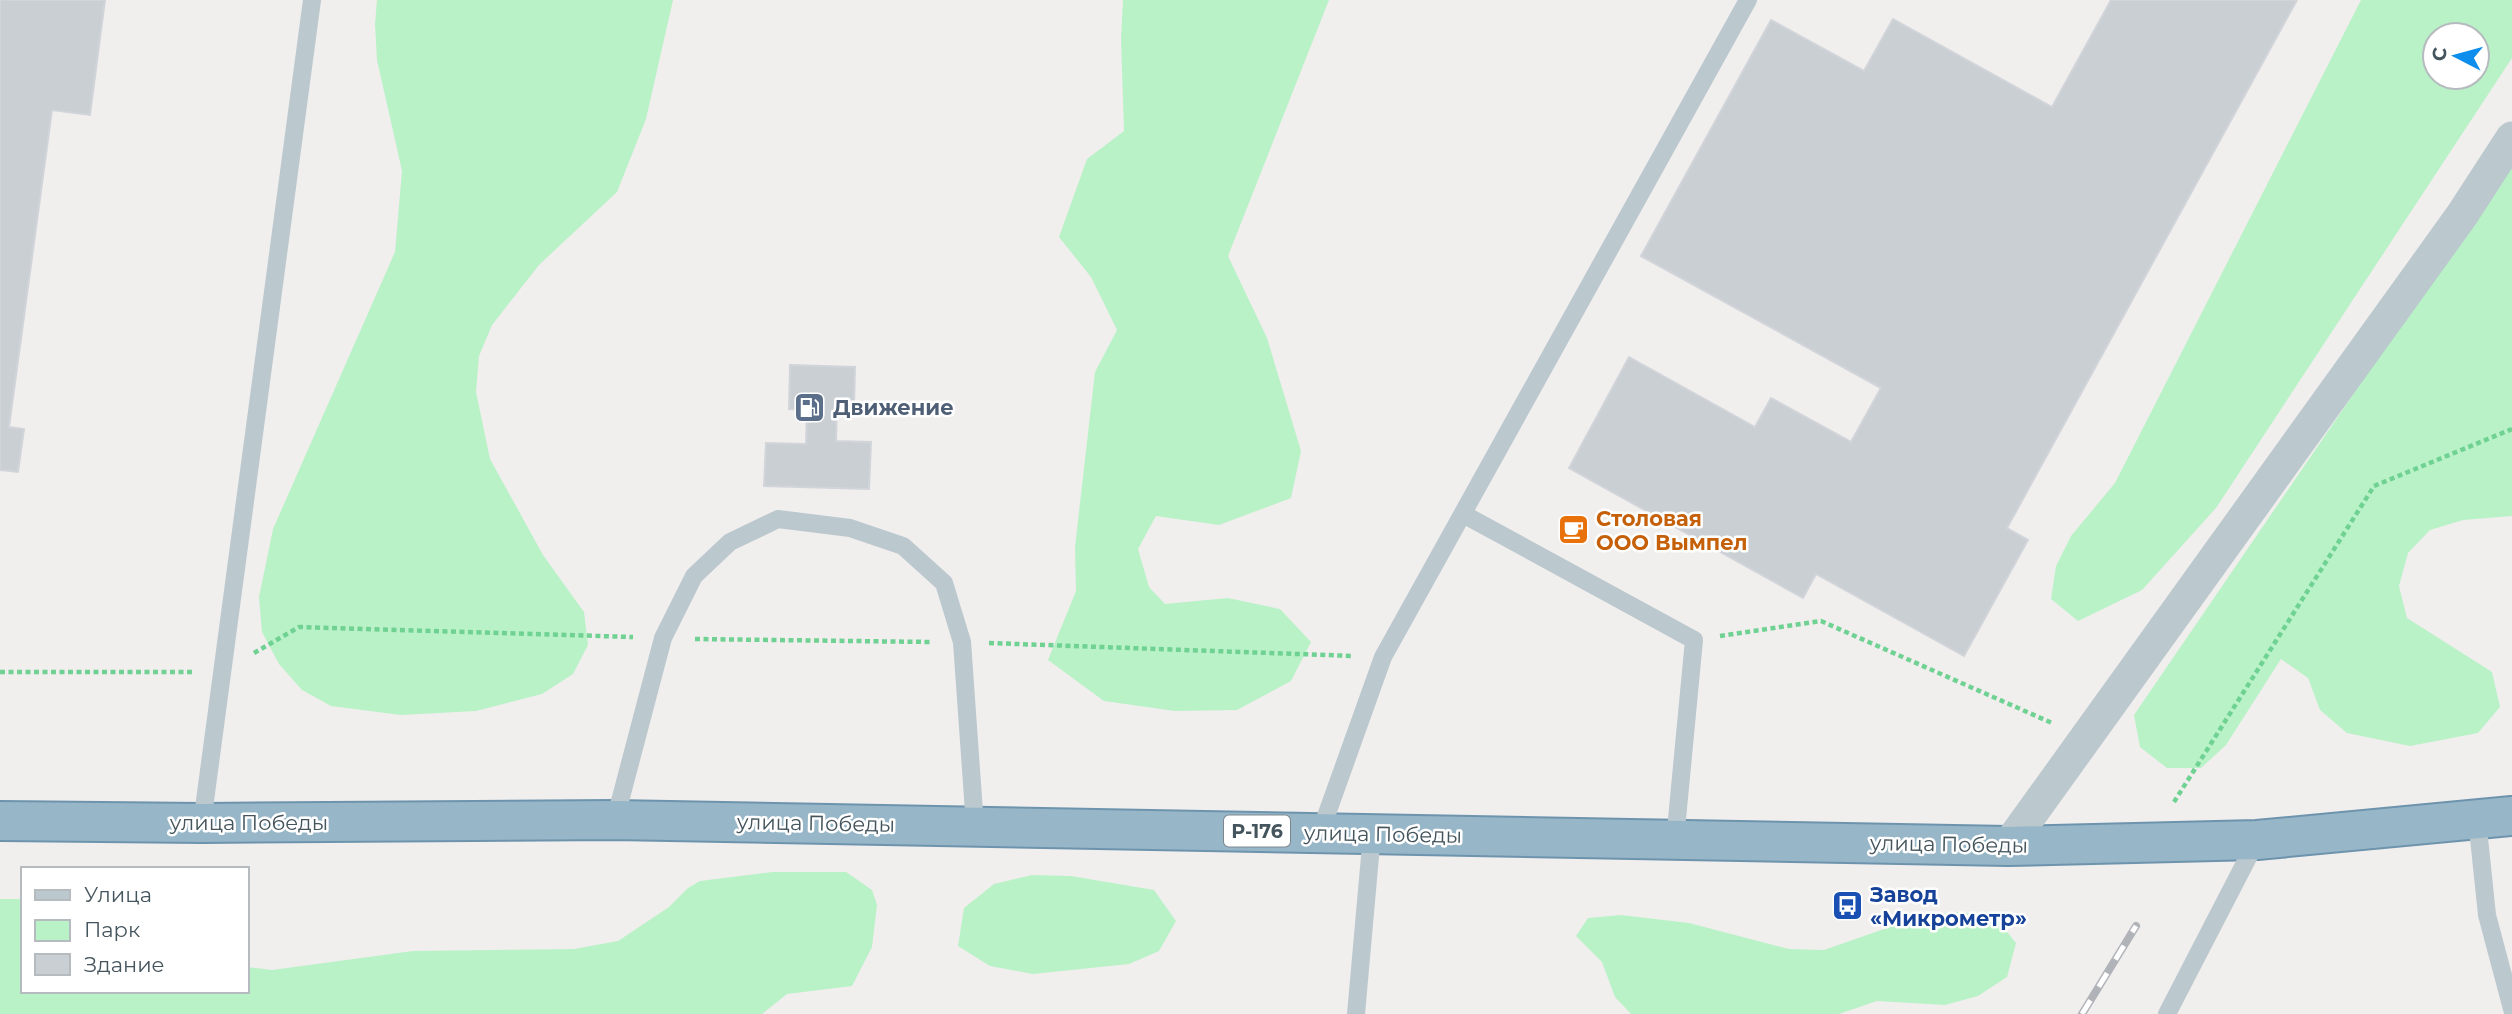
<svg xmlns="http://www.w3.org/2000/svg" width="2512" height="1014" font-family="Montserrat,sans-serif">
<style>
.green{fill:#b9f2c7;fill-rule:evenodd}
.building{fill:#cacfd3;stroke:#d1d5da;stroke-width:2}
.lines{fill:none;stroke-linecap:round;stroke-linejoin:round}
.trunk-casing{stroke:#6d94ac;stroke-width:42}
.path{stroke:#6fd293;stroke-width:4.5;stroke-dasharray:5 3.5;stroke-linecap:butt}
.service{stroke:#bbc8ce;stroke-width:18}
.minor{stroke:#bbc8ce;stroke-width:33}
.trunk{stroke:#97b6c8;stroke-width:38}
.rail-casing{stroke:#b0b4b9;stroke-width:8}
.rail{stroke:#fff;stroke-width:5;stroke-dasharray:16;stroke-linecap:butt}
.labels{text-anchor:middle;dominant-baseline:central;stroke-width:5;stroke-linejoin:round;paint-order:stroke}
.shield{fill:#fff;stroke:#7d888e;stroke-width:2}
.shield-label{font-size:19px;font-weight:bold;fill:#45555d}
.service-label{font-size:21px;font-weight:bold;fill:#4e5e75;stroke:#fff;text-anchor:start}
.food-label{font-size:21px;font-weight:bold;fill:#c56008;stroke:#fff;text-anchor:start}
.street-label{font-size:21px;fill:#45555d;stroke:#fff}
.transit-label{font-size:21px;font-weight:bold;fill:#164399;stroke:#fff;text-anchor:start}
</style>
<rect width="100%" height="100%" fill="#f1eeee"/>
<path class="green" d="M377,0H673L646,119L617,192L539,265L492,325L479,356L476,392L490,459L543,555L584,612L588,645L573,674L542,694L476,711L401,715L331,706L302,690L279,664L262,632L259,597L273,529L395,252L402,171L377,60L375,24Z
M1123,0H1329L1228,256L1267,338L1301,451L1291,498L1219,525L1156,516L1138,549L1149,587L1165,604L1228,598L1280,609L1311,642L1291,681L1237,710L1175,711L1104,701L1048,660L1076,591L1075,547L1095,372L1117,330L1091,277L1059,237L1087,159L1124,131L1121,39Z
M2361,0H2512V58L2216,508L2142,590L2078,621L2051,599L2056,566L2071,536L2115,483ZM2477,35V77H2435V35Z
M2512,162V516L2463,520L2430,530L2408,553L2399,586L2407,618L2492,672L2500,707L2478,733L2410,746L2347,733L2320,710L2308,678L2281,659L2226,745L2201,768H2167L2140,747L2134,715Z
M773,872H846L872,890L877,905L872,947L852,986L787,994L762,1014H0V899H23V991H247V967L272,970L413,951L574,949L618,941L669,907L688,888L700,881Z
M1032,875L1071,876L1154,890L1176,921L1159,951L1129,964L1033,974L990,966L958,946L964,908L994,884Z
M1959,912L1995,917L2016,943L2007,977L1978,996L1945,1005L1877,1001L1839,1014H1631L1615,997L1602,962L1576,936L1588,918L1621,915L1689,923L1789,949L1824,950L1924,915Z"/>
<path class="building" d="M0,0H105L90,115L52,110L9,427L24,429L18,472L0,470Z
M2111,0H2297L2007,528L2028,540L1964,656L1816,574L1803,598L1569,468L1629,357L1755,427L1771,398L1851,442L1881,388L1641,256L1771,20L1864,71L1893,19L2052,107Z
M790,365L855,367L854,406H837L836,441L871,442L869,489L764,486L766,443L806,444L807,410L789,409Z"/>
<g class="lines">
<defs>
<path id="trunk" d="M0,821L202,823L615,820L2008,846L2257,840L2512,816"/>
</defs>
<use href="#trunk" class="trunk-casing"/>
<path class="path" d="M1720,636L1821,621L2052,723
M695,639L931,642
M989,643L1354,656
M254,653L299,627L633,637
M0,672H194
M2174,802L2374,486L2512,429"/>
<path class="service" d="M1463,514L1694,640L1675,840
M2477,819L2487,915L2512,1009
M615,820L663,638L694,576L730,542L778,519L850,528L903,546L944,583L962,642L975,826
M202,823L312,0
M1320,833L1383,657L1748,0
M1356,1014L1372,834
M2167,1014L2257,840"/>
<path class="minor" d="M2008,846L2462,215L2512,138"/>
<use href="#trunk" class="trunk"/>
<defs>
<path id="rail" d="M2082,1014L2136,926"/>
</defs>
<use href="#rail" class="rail-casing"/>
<use href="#rail" class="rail"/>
</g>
<defs>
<symbol id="fuel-square" viewBox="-11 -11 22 22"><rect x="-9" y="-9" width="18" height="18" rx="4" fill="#5c6f8a" stroke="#fff"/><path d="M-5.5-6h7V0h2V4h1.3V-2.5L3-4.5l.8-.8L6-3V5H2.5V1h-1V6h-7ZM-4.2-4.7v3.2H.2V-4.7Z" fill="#fff"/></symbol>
<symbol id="cafe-square" viewBox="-11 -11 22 22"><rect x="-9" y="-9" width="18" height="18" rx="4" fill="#e8710a" stroke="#fff"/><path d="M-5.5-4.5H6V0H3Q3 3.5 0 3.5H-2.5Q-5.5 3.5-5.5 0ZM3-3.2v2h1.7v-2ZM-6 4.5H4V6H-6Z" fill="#fff"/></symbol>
<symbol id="bus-square" viewBox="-11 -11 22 22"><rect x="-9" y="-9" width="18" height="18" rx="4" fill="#1a4fb4" stroke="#fff"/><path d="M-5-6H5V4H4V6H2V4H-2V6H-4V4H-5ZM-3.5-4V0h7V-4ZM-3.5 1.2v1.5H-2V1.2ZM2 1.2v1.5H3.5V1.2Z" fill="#fff"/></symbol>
</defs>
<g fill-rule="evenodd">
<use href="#fuel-square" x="792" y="390" width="35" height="35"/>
<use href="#cafe-square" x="1556" y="512" width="35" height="35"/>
<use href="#bus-square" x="1830" y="888" width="35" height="35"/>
</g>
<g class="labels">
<rect class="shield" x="1224" y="815.5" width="66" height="31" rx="5"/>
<g class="shield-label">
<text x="1257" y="831">Р-176</text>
</g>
<g class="service-label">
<text x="833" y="407">Движение</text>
</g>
<g class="food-label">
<text x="1596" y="518">Столовая<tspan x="1596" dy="24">ООО Вымпел</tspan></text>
</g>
<g class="street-label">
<text x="249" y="822">улица Победы</text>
<text transform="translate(816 823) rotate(1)">улица Победы</text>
<text transform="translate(1383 834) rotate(1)">улица Победы</text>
<text transform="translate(1949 844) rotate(1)">улица Победы</text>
</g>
<g class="transit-label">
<text x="1870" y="894">Завод<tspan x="1870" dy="24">«Микрометр»</tspan></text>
</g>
</g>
<rect x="21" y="867" width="228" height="126" fill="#ffffff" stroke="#b5bbbe" stroke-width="2"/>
<rect x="35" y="890" width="35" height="10" fill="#bbc8ce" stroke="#b5bbbe" stroke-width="2"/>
<text x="84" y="902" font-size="21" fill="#45555d">Улица</text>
<rect x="35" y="920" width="35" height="21" fill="#b9f2c7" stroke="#b5bbbe" stroke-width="2"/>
<text x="84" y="937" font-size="21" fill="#45555d">Парк</text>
<rect x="35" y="954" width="35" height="21" fill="#cacfd3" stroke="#b5bbbe" stroke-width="2"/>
<text x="84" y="972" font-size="21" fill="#45555d">Здание</text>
<g transform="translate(2456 56) rotate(276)"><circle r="33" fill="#ffffff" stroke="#b5bbbe" stroke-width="2"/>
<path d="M0-5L12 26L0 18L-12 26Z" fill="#0d8eec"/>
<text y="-10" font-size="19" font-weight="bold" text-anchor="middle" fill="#45555d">С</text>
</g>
</svg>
